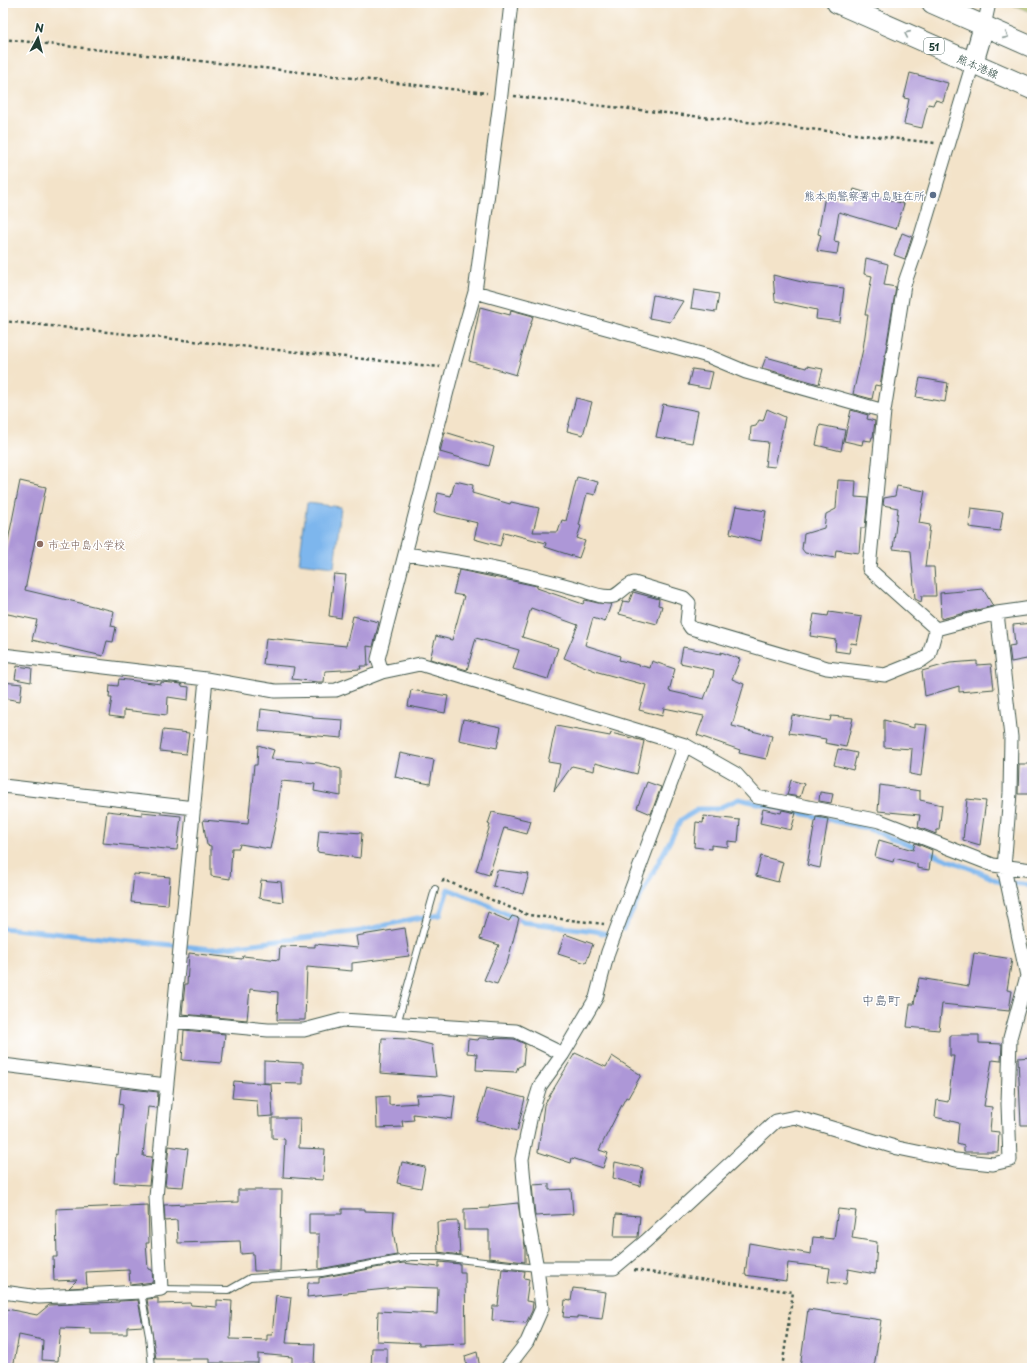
<svg xmlns="http://www.w3.org/2000/svg" width="1035" height="1371" font-family="'Playpen Sans','Klee One',sans-serif">
<style>
.green{fill:#acbd61;stroke:#667d4a}
.water{fill:#7db6ed;stroke:#4e7a90}
.lines{fill:none;stroke-linecap:round;stroke-linejoin:round}
.stream{stroke:#7db6ed;stroke-width:5}
.building{fill:#ad97d7}
.service-casing{stroke:#3f564a;stroke-width:8}
.minor-casing{stroke:#3f564a;stroke-width:15}
.primary-casing{stroke:#3f564a;stroke-width:22}
.path{stroke:#3f564a;stroke-width:2.5;stroke-dasharray:3 3;stroke-linecap:butt}
.service{stroke:#fff;stroke-width:6}
.minor{stroke:#fff;stroke-width:13}
.primary{stroke:#fff;stroke-width:20}
.oneway{stroke:#8f9e9a}
.service-dot{fill:#5c6f8a;stroke:#fff;stroke-width:1.5}
.education-dot{fill:#8d6e63;stroke:#fff;stroke-width:1.5}
.labels{text-anchor:middle;dominant-baseline:central;stroke-width:3;stroke-linejoin:round;paint-order:stroke}
.shield{fill:#fff;stroke:#627771;stroke-width:1}
.shield-label{font-size:10px;font-weight:bold;fill:#1f3d34}
.street-label{font-size:11px;fill:#1f3d34;stroke:#fff}
.service-label{font-size:11px;fill:#4e5e75;stroke:#fff;text-anchor:end}
.education-label{font-size:11px;fill:#785e54;stroke:#fff;text-anchor:start}
.quarter-label{font-size:13px;fill:#515c6d;stroke:#fff}
</style>
<rect width="100%" height="100%" fill="#fff"/>
<filter id="ink" filterUnits="userSpaceOnUse"><feTurbulence type="fractalNoise" baseFrequency=".025" numOctaves="2"/><feDisplacementMap in="SourceGraphic" scale="8" xChannelSelector="R" yChannelSelector="G"/><feConvolveMatrix kernelMatrix="1 2 1 2 8 2 1 2 1" color-interpolation-filters="sRGB"/></filter>
<filter id="wash" filterUnits="userSpaceOnUse"><feTurbulence type="fractalNoise" baseFrequency=".012" numOctaves="4" result="noise"/><feDisplacementMap in="SourceGraphic" scale="16" xChannelSelector="R" yChannelSelector="G"/><feGaussianBlur stdDeviation="0.9" result="paint"/><feColorMatrix in="noise" values="0 0 0 0 0 0 0 0 0 0 0 0 0 0 0 0 0 1.4 0 .05"/><feComposite in="paint" operator="in"/></filter>
<g filter="url(#wash)">
<rect width="100%" height="100%" fill="#f3e3c9"/>
<path class="green" d="M1007,3H1032V12Z"/>
<path class="water" d="M307,503L341,507L334,567L299,563Z"/>
<g class="lines">
<path class="stream" d="M3,928L212,949L361,931L417,918L440,915L448,889L481,902L523,922L595,931L614,936
M623,929L681,820L699,809H716L739,799L866,828L977,871L1000,882L1032,885"/>
</g>
<g id="blocks">
<path class="building" d="M910,73L948,83L943,102L935,100L933,105L928,104L922,128L904,124L909,99L904,98Z
M854,189L904,204L896,229L839,212L834,241L839,242L837,254L817,251L821,235L818,234L825,196L850,201Z
M902,233L912,237L905,259L894,255Z
M866,258L888,264L884,285L896,287L880,386L875,385L872,399L853,394L863,349L868,315H865L872,276L864,274Z
M773,275L810,284L844,288L840,322L816,319L817,310L775,301Z
M694,290L719,294L716,312L691,308Z
M653,295L683,301L670,322L649,318Z
M480,307L510,315L511,310L533,316L516,375L469,361Z
M766,357L806,368L807,366L823,369L819,384L762,368Z
M692,369L713,372L709,389L688,385Z
M920,378L948,383L945,402L916,397Z
M576,398L592,402L583,435L567,431Z
M663,404L698,411L692,443L656,437Z
M767,409L785,417L775,467L765,466L768,442L750,440L751,427L756,426L759,420L763,421Z
M851,410L868,415L867,419L875,421L873,437H872L871,441L863,440L862,445L844,441Z
M820,425L845,430L841,451L816,445Z
M445,432L494,447L489,466L440,452Z
M577,477L598,482L595,495L587,493L579,525L581,526L577,538L585,541L579,558L545,547L546,543L504,532L500,546L474,539L478,523L434,513L438,493L451,496L455,481L473,485L472,493L510,504L511,502L539,508L533,532H558L562,520L566,521Z
M838,480L856,481L855,497L868,498L865,528H861L859,553L836,550L835,558L805,553L802,549L804,534L824,528L826,514L836,509Z
M20,481L46,487L25,590L114,611L111,626L116,627L113,642L107,641L103,656L32,640L37,620L3,613V566Z
M897,486L925,491L919,523L930,525L925,567H934L936,596H922L921,602L915,599L911,551L893,549L898,508L883,505L884,498L895,496Z
M736,506L766,511L761,541L730,533Z
M971,508L1003,512L1000,531L969,527Z
M459,570L537,586V588L583,604L585,600L598,603L611,604L605,622L593,618L585,645L620,656L619,660L650,668L652,661L675,669L669,691L704,699L713,676L714,670L680,663L683,647L721,654V652L740,659L732,679L744,684L732,726L772,736L766,759L739,753L740,750L697,735L704,716L664,708L662,716L639,710L646,685L598,672L564,658L578,625L531,608L522,637L558,648L548,679L513,669L519,650L476,638L467,670L430,659L436,636L452,640L464,596L453,594Z
M334,574L346,575L341,618L329,616Z
M983,589L993,606L941,619L940,593Z
M633,592L659,599L658,605L662,606L657,624L619,614L623,601L629,602Z
M829,612L862,617L857,644L851,643L849,653L835,651L836,640L810,636L814,614L828,616Z
M353,616L379,622L373,647L367,646L368,666H360L361,669L325,671L324,682H317L292,679L294,667L263,664L266,638L346,646Z
M1032,623V658L1011,662L1009,646L1015,645L1013,625Z
M977,661V665L991,664L994,689L959,692V686L925,696L922,671L950,663Z
M17,666L32,668L31,682L15,679Z
M119,679L161,684V682L182,684L181,686L189,687L188,700L168,697L167,715L124,710V718L109,716L112,698H109L110,685L118,686Z
M3,682L22,684L20,701L3,698Z
M411,690L448,696L445,713L408,706Z
M261,709L313,716V718L343,720L342,738L259,731Z
M792,715L830,721L831,716L853,718L846,747L825,743L826,739L789,733Z
M463,719L501,727L497,748L459,740Z
M884,720L914,728V724L927,725L921,776L910,774L912,749L884,747Z
M556,726L610,736L611,733L644,741L637,774L595,763L594,771L572,766L554,791L560,764L548,762Z
M163,730L189,733L186,754L160,751Z
M258,745L274,750L271,759L319,763L341,769V796L314,791L315,784L281,781L277,816L270,849L240,844L239,848H232L230,879L211,876V846L207,845L203,820L248,824L254,765H257Z
M838,749L857,753L853,770L834,765Z
M400,753L434,760L430,784L395,777Z
M1019,764H1032V794H1018Z
M791,780L804,784L800,797L787,795Z
M647,782L661,787L651,814L637,808Z
M880,785L920,791V800L942,805L939,830H936V834L918,827L920,815L878,811Z
M820,792L833,794L831,803L819,801Z
M967,799L986,801L980,845L963,840Z
M763,809L781,813L782,810L796,813L791,830L760,823Z
M107,811L142,815V812L181,816L177,850L103,843Z
M492,812L531,821L527,834L504,828L489,875L476,871L490,825L488,824Z
M704,816L740,820L738,842L728,841V847L711,845V849L694,847L696,822L703,823Z
M816,817L828,819L820,868L807,865Z
M319,830L362,833L360,858L317,852Z
M879,840L913,850L915,843L932,850L929,870L917,868V864L894,858L893,862L875,857Z
M761,856L783,862L778,882L756,876Z
M497,870L529,874L523,894L493,886Z
M134,874L170,877L168,905L131,902Z
M261,880L281,882L283,902L259,898Z
M488,912L509,921L512,916L519,918L508,960L497,984L484,980L499,945L480,939Z
M405,928L409,956L352,963V971L307,967L305,1020H277L278,992L250,989L247,1020L182,1014L185,984H187L189,953L242,959L243,956L279,960L280,946L315,947V944L358,948L356,936Z
M565,934L593,944L586,963L558,954Z
M974,953L1012,959L1007,990L1012,991L1009,1011L942,1004L939,1030L907,1027L910,1004H914L919,978L969,986Z
M184,1030L225,1034L222,1063L182,1060Z
M950,1035H979V1043L1002,1044L1001,1061L992,1060L984,1106L992,1107L990,1131L999,1132L998,1152H964V1146L957,1144L959,1123L935,1117L937,1100L948,1102L954,1056H950Z
M382,1038L408,1039L432,1045L436,1077L380,1073Z
M479,1038L514,1039L525,1044L523,1065L518,1067L516,1072L476,1070L477,1054L467,1053L468,1039L478,1040Z
M575,1053L606,1067L612,1056L641,1075L628,1098L626,1097L599,1150L608,1153L603,1168L572,1158L571,1163L538,1152L544,1105Z
M1032,1057V1125H1021L1018,1058Z
M264,1061L303,1063V1084L264,1083Z
M234,1081L271,1084L273,1116L258,1117L257,1100L232,1098Z
M121,1088L158,1092L157,1108L148,1107L143,1156L152,1157L149,1185L114,1183L116,1154L118,1155L123,1105L119,1104Z
M486,1088L525,1098L517,1131L477,1121Z
M442,1094L455,1096L452,1119L413,1114L414,1120L402,1121L403,1127L377,1128L376,1097L389,1096V1105L417,1103L416,1095Z
M272,1118H300L299,1148L325,1149L323,1180L283,1177L285,1139L272,1138Z
M169,1146L188,1149L183,1187L165,1186Z
M402,1162L425,1167L421,1188L397,1183Z
M615,1162L643,1168L640,1186L613,1178Z
M549,1184V1190L571,1189L573,1214L535,1216L532,1185Z
M238,1190H282L280,1271H254L253,1253L241,1254L240,1241L178,1243L177,1220L165,1221L164,1205L238,1202Z
M518,1203L525,1246V1262L489,1258V1230H464V1209L489,1208V1206Z
M148,1205L149,1243H146L148,1269L152,1270L153,1282L130,1285L129,1270L86,1272L87,1287L69,1288L77,1280L54,1281L53,1257H57L56,1209Z
M342,1209H365V1211L394,1212L393,1230L397,1255L319,1269V1234H309V1214H342Z
M838,1209L856,1211L852,1238L877,1242L875,1274L848,1269L846,1284L828,1282L830,1268L788,1263L786,1281L745,1275L749,1243L811,1254L813,1237L834,1239Z
M616,1214L640,1216L638,1237H614Z
M458,1221L460,1255L438,1252L437,1222Z
M439,1262L460,1264V1272H465L466,1343L419,1345V1343L377,1341L378,1311L437,1314L438,1288L406,1287L307,1297L308,1283H319V1278L403,1263L439,1267Z
M502,1269L525,1271L524,1278L529,1279L526,1301L533,1302L532,1311L526,1323L492,1320L493,1306H498Z
M573,1288L606,1292L602,1319L577,1316V1318L563,1317L565,1300L571,1301Z
M276,1295L291,1297L286,1343L315,1344L314,1364H292V1357L258,1354V1363H210V1359H156L147,1299L158,1298V1304L190,1303L191,1305L217,1307V1300L232,1301L230,1339L267,1340V1335H272Z
M138,1300L143,1326L127,1327V1334H91V1329L61,1328L58,1361L42,1360L43,1340L19,1335L13,1368H3V1328L7,1309L37,1315L49,1305L119,1302V1301Z
M808,1309L881,1320L874,1368H800Z
M372,1348H387V1368H371Z
M477,1352L480,1368H467L465,1356Z"/>
</g>
</g>
<g filter="url(#ink)">
<use href="#blocks" fill-opacity="0" stroke="#3f564a" stroke-width="1"/>
<g class="lines">
<defs>
<path id="service" d="M397,1024L435,889
M161,1289L229,1290L250,1278L322,1273L411,1257H440L537,1268
M141,1292L149,1336L152,1368"/>
<path id="minor" d="M984,26L989,3
M475,292L708,356L746,372L884,411
M406,554C463,562 519,572 575,588C586,591 602,599 614,596C621,593 626,585 634,583L684,598L689,603L687,622L691,628L827,668L885,675L922,660L929,655L936,629
M936,629L869,569L884,411L904,285L919,242L973,63
M936,629L997,613L1032,608
M3,655L206,679L275,691L336,690L382,672L420,664L685,745L736,774L757,797L880,821L993,865L1032,870
M382,672L378,659L453,368L475,292L501,94L511,3
M3,786L194,808
M174,1021L268,1030H304L342,1020L516,1031L563,1054
M3,1065L166,1085
M537,1268H614L646,1241L776,1121L795,1117L898,1148L956,1160L993,1164L1010,1160L1008,1104L1010,1038L1027,976L1004,868L1010,793L1011,737L997,613
M3,1292L39,1297L141,1292L161,1289L156,1197L206,679
M507,1368L527,1342L542,1308L537,1268L527,1215L522,1159L531,1115L540,1086L563,1054L596,998L608,952L685,745"/>
<path id="primary" d="M837,3L1032,89
M932,3L1032,47
M973,63L984,26"/>
</defs>
<use href="#service" class="service-casing"/>
<use href="#minor" class="minor-casing"/>
<use href="#primary" class="primary-casing"/>
<path class="path" d="M3,39L487,93
M514,96L935,143
M3,321L440,367
M442,882L444,880L528,915L604,924
M634,1270L793,1292L782,1368"/>
<use href="#service" class="service"/>
<use href="#minor" class="minor"/>
<use href="#primary" class="primary"/>
</g>
<defs><path id="oneway-chevron" d="M-2-3.5L2.5 0L-2 3.5" fill="none" stroke-width="1.6" stroke-linecap="round" stroke-linejoin="round"/></defs>
<g class="oneway">
<use href="#oneway-chevron" transform="translate(907 34) rotate(-156)"/>
<use href="#oneway-chevron" transform="translate(1006 36) rotate(24)"/>
</g>
</g>
<circle class="service-dot" cx="933" cy="195" r="4"/>
<circle class="education-dot" cx="40" cy="544" r="4"/>
<g class="labels">
<rect class="shield" x="924" y="38" width="20" height="16" rx="3"/>
<g class="shield-label">
<text x="934" y="46">51</text>
</g>
<g class="street-label">
<text transform="translate(978 66) rotate(24)">熊本港線</text>
</g>
<g class="service-label">
<text x="925" y="195">熊本南警察署中島駐在所</text>
</g>
<g class="education-label">
<text x="48" y="544">市立中島小学校</text>
</g>
<g class="quarter-label">
<text x="881" y="999">中島町</text>
</g>
</g>
<rect width="1035" height="1371" fill="none" stroke="#fff" stroke-width="16"/>
<g transform="translate(38 38) rotate(7)" stroke="#ffffff" stroke-width="3" paint-order="stroke">
<path d="M0-3L7 15L0 10L-7 15Z" fill="#1f3d34"/>
<text y="-6" font-size="11" font-weight="bold" text-anchor="middle" fill="#1f3d34">N</text>
</g>
</svg>
